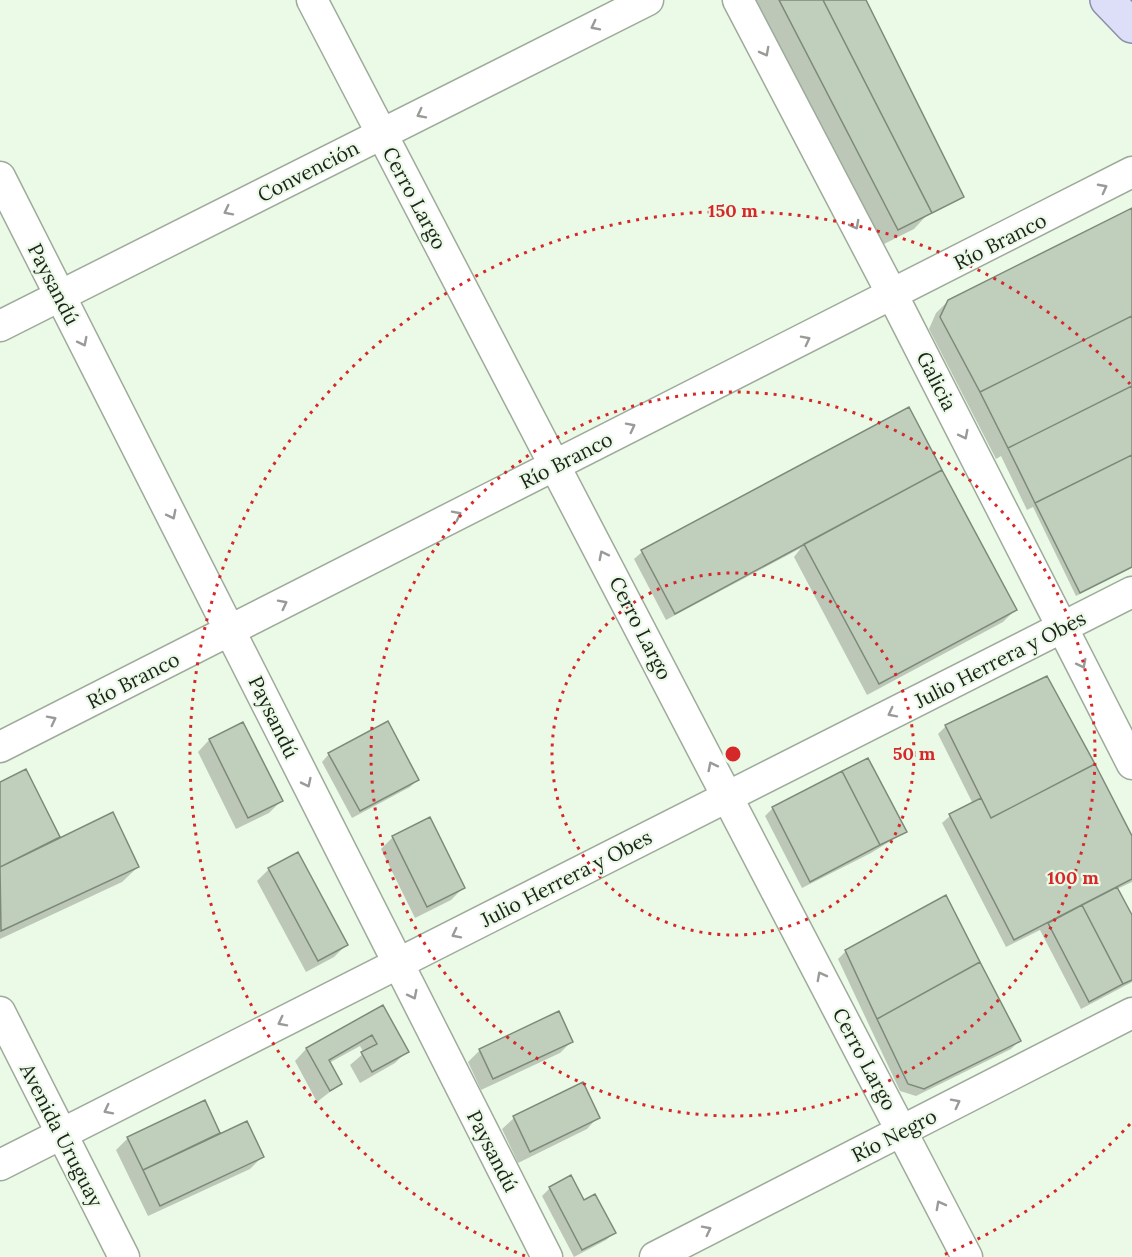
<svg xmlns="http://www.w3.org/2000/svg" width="1132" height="1257" font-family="Lora,serif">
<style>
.shadow{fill:#0003}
.building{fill:#c0cebc;stroke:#7d8a79;stroke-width:1.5}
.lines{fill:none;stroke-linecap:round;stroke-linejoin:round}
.minor-casing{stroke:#9eab9a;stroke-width:33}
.major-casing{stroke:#8b8fa7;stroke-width:36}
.minor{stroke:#fff;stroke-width:30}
.major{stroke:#dddff8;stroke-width:33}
.oneway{stroke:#999b98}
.ring{fill:none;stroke:#d62828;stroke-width:3;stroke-dasharray:3 6}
.labels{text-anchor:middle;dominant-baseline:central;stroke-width:4.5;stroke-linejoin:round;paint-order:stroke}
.street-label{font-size:20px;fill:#1c211a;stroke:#ebf9e7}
.centre{fill:#d62828;stroke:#ebf9e7;stroke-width:3}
.ring-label{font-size:18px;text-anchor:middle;font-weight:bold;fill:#d62828;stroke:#ebf9e7;stroke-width:4.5;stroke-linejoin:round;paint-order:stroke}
</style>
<rect width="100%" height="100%" fill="#ebf9e7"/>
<path class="shadow" d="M755,0H864L962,196L926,216L914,229L882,245Z
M1132,210V568L1076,596L1033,507L1027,510L1001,456L996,459L929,329L936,313L948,301Z
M908,409L1015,610L1003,622L867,695L794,557L801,548L666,620L634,559L642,552Z
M243,724L281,801L269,813L236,829L198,752L209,740Z
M946,726L1132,840V882L1117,889L1132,918V982L1081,1009L1040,930L1006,947L942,823L950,816L973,804L938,734Z
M329,754L417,780L410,787L352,818L322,762Z
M0,784L58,837L51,844L138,867L122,882L0,939Z
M773,808L905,832L871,853L802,888L765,816Z
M429,819L463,888L451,900L415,918L381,849L393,837Z
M269,869L346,945L334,957L306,972L257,881Z
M846,951L1019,1041L1011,1049L916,1096L900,1091L838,959Z
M382,1007L407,1051L395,1063L360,1083L350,1065L364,1053L360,1046L329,1063L340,1084L317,1102L295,1061L306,1049Z
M572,1041L560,1053L481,1090L468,1062L480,1050Z
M582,1084L598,1117L587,1129L518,1163L502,1129L514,1118Z
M204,1102L220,1135L262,1157L250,1169L148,1216L116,1150L128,1138Z
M550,1188L583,1202L614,1233L606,1240L574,1257L542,1196Z"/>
<path class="building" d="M779,0H823L932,213L898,230Z
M823,0H866L964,197L932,213Z
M1132,208V316L980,392L940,317L948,300Z
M1132,316V386L1008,448L980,392Z
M1132,386V455L1035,503L1008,448Z
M909,407L942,470L675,614L641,550Z
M1132,455V567L1080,593L1035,503Z
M942,470L1017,610L879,684L804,544Z
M1047,676L1095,764L991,818L945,725Z
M388,721L419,780L360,811L328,753Z
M243,722L283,801L248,818L209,739Z
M868,758L907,832L880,845L842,771Z
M1095,764L1132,836V879L1014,940L949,814L981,798L991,818Z
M26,769L60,837L0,867V782Z
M842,771L880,845L810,882L772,807Z
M113,812L139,867L1,931L0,867Z
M430,817L465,888L427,907L392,836Z
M298,852L348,945L318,961L268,868Z
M1117,887L1132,915V980L1123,984L1082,905Z
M946,895L980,962L877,1019L845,950Z
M1082,905L1123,984L1089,1002L1048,923Z
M980,962L1021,1041L924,1089L908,1084L877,1019Z
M383,1005L409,1052L372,1072L361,1052L377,1044L372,1035L329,1060L342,1084L330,1091L306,1048Z
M559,1011L573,1042L493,1079L479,1049Z
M583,1082L600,1118L530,1152L513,1116Z
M205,1100L220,1133L143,1170L127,1137Z
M247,1121L264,1157L160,1206L143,1170Z
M571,1175L584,1200L595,1194L616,1233L582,1250L549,1187Z"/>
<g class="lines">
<defs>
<path id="minor" d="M312,0L967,1257
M738,0L893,296L1132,764
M0,177L547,1257
M0,326L648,0
M0,747L1132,172
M0,1012L124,1257
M0,1165L1132,592
M655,1257L1132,1013"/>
<path id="major" d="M1107,0L1132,26"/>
</defs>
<use href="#minor" class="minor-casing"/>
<use href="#major" class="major-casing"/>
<use href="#minor" class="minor"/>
<use href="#major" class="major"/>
</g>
<defs><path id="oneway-chevron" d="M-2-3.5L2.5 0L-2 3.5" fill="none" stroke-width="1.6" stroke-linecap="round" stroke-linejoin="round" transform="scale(1.5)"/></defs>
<g class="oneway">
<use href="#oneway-chevron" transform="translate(595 26) rotate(153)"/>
<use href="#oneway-chevron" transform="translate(765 52) rotate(62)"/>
<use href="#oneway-chevron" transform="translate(421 114) rotate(153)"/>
<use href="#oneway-chevron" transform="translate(1103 188) rotate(-28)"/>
<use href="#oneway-chevron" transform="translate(228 211) rotate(153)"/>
<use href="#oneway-chevron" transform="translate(855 225) rotate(62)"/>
<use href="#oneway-chevron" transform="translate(806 340) rotate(-27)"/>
<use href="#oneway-chevron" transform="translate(83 342) rotate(63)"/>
<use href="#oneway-chevron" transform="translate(631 427) rotate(-27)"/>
<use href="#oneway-chevron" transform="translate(964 435) rotate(63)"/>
<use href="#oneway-chevron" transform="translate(172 515) rotate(63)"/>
<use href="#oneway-chevron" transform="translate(457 515) rotate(-27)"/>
<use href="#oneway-chevron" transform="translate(603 555) rotate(-117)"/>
<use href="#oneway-chevron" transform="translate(283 604) rotate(-27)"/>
<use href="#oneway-chevron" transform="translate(1082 664) rotate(63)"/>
<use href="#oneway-chevron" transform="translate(892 713) rotate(153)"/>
<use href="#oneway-chevron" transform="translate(52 720) rotate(-27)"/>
<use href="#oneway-chevron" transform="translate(712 766) rotate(-117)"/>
<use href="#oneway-chevron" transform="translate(307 783) rotate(64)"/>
<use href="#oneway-chevron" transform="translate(456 934) rotate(153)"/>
<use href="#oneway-chevron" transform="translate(821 976) rotate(-118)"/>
<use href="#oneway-chevron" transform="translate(413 995) rotate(63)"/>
<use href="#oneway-chevron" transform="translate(282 1022) rotate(153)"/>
<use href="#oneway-chevron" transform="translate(956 1103) rotate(-27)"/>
<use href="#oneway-chevron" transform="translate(108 1110) rotate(153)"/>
<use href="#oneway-chevron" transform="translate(940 1205) rotate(-118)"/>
<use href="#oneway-chevron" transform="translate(707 1230) rotate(-27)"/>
</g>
<g class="ring">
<circle cx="733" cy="754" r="181"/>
<circle cx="733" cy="754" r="362"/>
<path d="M1130 1124A543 543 0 0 1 941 1256M525 1256A543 543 0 1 1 1130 384"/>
</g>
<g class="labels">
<g class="street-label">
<text transform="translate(308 171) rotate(-27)">Convención</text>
<text transform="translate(415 198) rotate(62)">Cerro Largo</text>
<text transform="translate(1000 241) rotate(-27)">Río Branco</text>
<text transform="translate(54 284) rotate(63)">Paysandú</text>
<text transform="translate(937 381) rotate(63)">Galicia</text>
<text transform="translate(566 460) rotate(-27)">Río Branco</text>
<text transform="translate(641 628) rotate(63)">Cerro Largo</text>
<text transform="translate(1000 659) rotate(-27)">Julio Herrera y Obes</text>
<text transform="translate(133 680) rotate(-27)">Río Branco</text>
<text transform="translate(274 717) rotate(64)">Paysandú</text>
<text transform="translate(566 878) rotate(-27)">Julio Herrera y Obes</text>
<text transform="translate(865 1059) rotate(62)">Cerro Largo</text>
<text transform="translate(62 1135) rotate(63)">Avenida Uruguay</text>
<text transform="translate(894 1135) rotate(-27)">Río Negro</text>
<text transform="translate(493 1151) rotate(63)">Paysandú</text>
</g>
</g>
<circle cx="733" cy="754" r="9" class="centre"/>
<g class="ring-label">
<text x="733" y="217">150 m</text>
<text x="914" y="760">50 m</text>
<text x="1073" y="884">100 m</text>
</g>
</svg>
